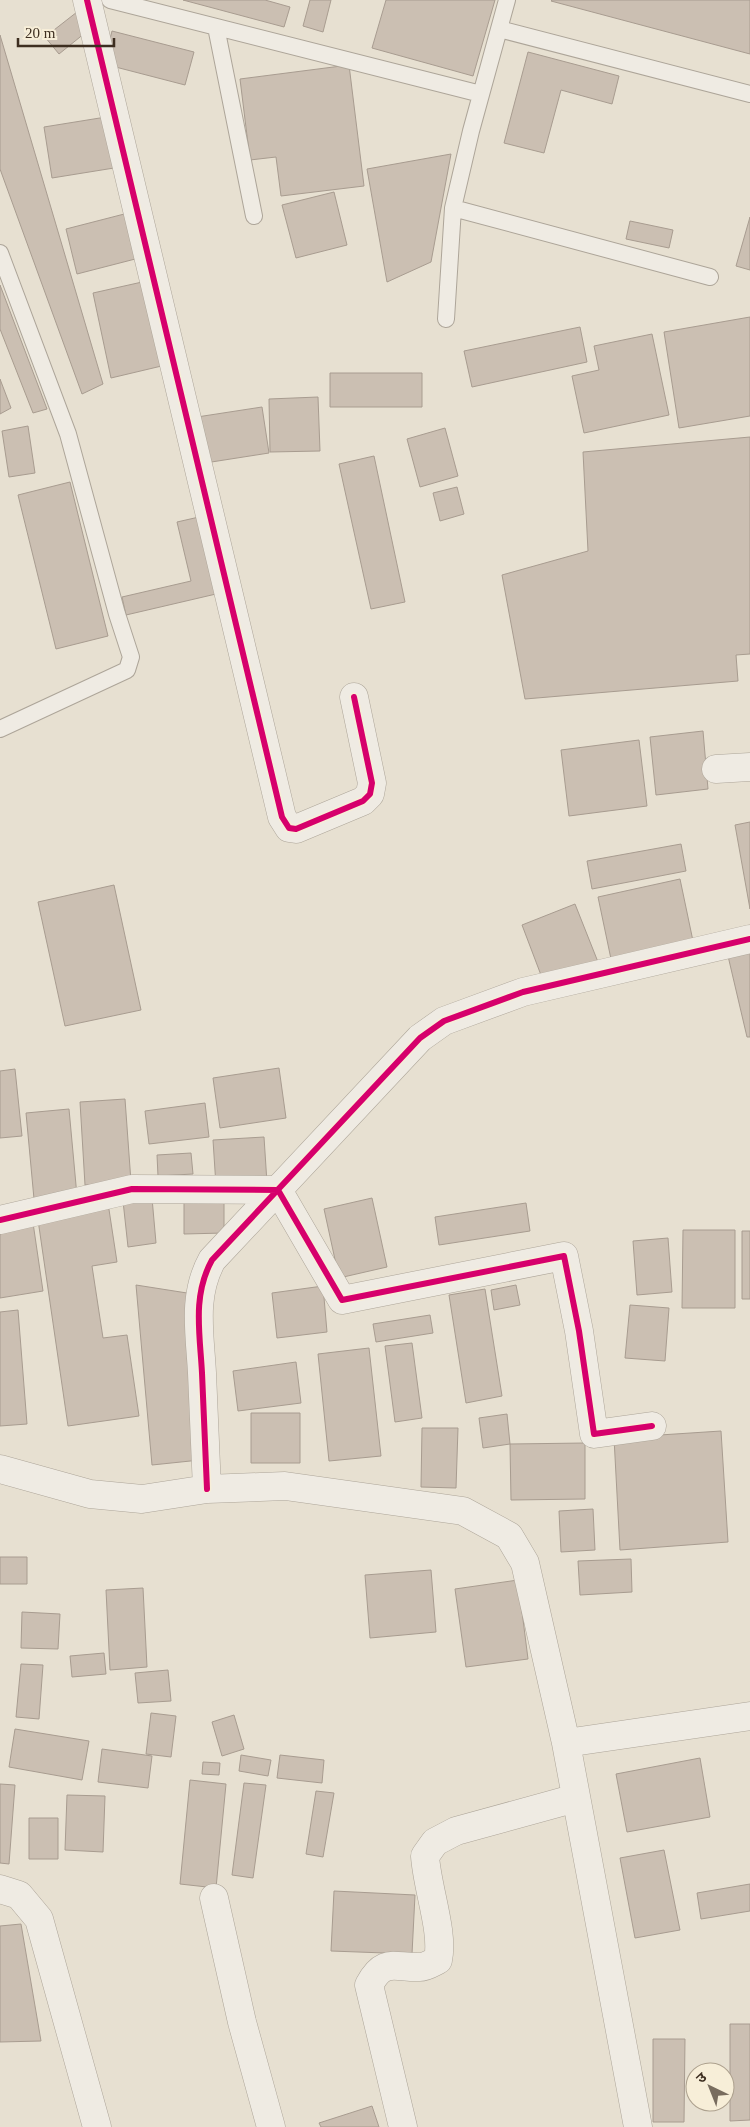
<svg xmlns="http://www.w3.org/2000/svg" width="750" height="2127" font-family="'Times New Roman','Noto Sans Devanagari',serif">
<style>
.building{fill:#cbbfb2;stroke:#a89c90}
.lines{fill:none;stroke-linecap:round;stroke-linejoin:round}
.lane-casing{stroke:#ada599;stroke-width:18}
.street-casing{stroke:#ada599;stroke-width:29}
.lane{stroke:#efebe3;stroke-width:16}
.street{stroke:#efebe3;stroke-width:28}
.cycleway-casing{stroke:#f7eed8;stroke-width:9}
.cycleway{stroke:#d6006c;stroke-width:6}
</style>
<rect width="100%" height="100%" fill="#e7e0d1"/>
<path class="building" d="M183,0H265L290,7L284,27Z
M310,0H331L323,32L303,26Z
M386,0H495L473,76L372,48Z
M552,0H750V54L551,1Z
M77,12L90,29L59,54L45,37Z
M112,31L194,52L185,85L104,64Z
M0,35L103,384L82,394L0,169Z
M528,52L619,76L612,104L561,90L544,153L504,143Z
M349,65L364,186L281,196L276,157L250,160L240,79Z
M106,117L114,168L52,178L44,127Z
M451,154L431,262L387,282L367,169Z
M334,192L347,245L296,258L282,205Z
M132,212L143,257L77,274L66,229Z
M750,217V270L736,266Z
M630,221L673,230L669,248L626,239Z
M151,280L170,364L111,378L93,293Z
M0,285L47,409L33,413L0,329Z
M750,317V416L679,428L664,332Z
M580,327L587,362L472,387L464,351Z
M652,334L669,415L584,433L572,376L599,370L594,346Z
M330,373H422V407H330Z
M0,379L11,408L0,414Z
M318,397L320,451L270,452L269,399Z
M262,407L269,453L205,463L197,417Z
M28,426L35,473L9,477L2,431Z
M445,428L458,476L420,487L407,439Z
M750,437V654L736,655L738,681L525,699L502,575L588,551L583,452Z
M374,456L405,602L371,609L339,464Z
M70,482L108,636L56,649L18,495Z
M457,487L464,514L440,521L433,493Z
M199,517L216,594L126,615L122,597L191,581L177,522Z
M703,731L708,789L656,795L650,737Z
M639,740L647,806L569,816L561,750Z
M750,822V909L735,825Z
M681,844L686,871L592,889L587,861Z
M680,879L693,941L611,959L598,897Z
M114,885L141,1010L65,1026L38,902Z
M575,904L598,962L544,983L522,925Z
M750,951V1037H747L728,956Z
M279,1068L286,1118L220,1128L213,1078Z
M15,1069L22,1136L0,1138V1071Z
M125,1099L131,1182L85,1185L80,1102Z
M205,1103L209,1137L149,1144L145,1111Z
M69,1109L77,1196L34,1199L26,1113Z
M264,1137L267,1183L216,1186L213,1140Z
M191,1153L193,1174L158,1176L157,1155Z
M152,1198L156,1243L128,1247L123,1201Z
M372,1198L387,1267L339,1278L324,1209Z
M184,1201H224V1233L184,1234Z
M108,1203L117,1262L92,1266L103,1338L127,1335L139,1416L68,1426L37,1213Z
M526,1203L530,1231L439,1245L435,1217Z
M32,1216L43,1291L0,1298V1232Z
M683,1230H735V1308H682Z
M742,1231H750V1299H742Z
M668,1238L672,1292L637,1295L633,1241Z
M136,1285L187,1293L200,1460L152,1465Z
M516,1285L520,1305L494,1310L491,1290Z
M323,1286L327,1332L277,1338L272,1293Z
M485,1289L502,1396L466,1403L449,1295Z
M630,1305L669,1308L665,1361L625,1358Z
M18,1310L27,1424L0,1426V1312Z
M430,1315L433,1333L376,1342L373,1324Z
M412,1343L422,1418L395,1422L385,1346Z
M369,1348L381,1456L329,1461L318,1354Z
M296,1362L301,1403L238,1411L233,1371Z
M251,1413H300V1463H251Z
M507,1414L510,1444L483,1448L479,1418Z
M422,1428H458L456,1488L421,1487Z
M721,1431L728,1542L620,1550L614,1438Z
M585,1443V1499L511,1500L510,1444Z
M593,1509L595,1550L561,1552L559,1511Z
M0,1557H27V1584H0Z
M631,1559L632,1592L580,1595L578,1561Z
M431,1570L436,1632L370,1638L365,1575Z
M518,1580L528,1659L466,1667L455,1589Z
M143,1588L147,1667L110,1670L106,1590Z
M22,1612L60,1614L58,1649L21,1648Z
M104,1653L106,1674L72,1677L70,1656Z
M21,1664L43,1665L39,1719L16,1717Z
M168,1670L171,1701L138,1703L135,1673Z
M151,1713L176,1716L171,1757L146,1754Z
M234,1715L244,1749L222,1756L212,1722Z
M15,1729L89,1741L82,1780L9,1767Z
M102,1749L152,1756L148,1788L98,1782Z
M241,1755L271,1760L268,1776L239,1771Z
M280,1755L324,1760L322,1783L277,1778Z
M700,1758L710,1817L627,1832L616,1774Z
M203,1762L220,1763L219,1775L202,1774Z
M190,1780L226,1784L216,1888L180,1884Z
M244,1783L266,1785L253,1878L232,1875Z
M0,1784L15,1785L9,1864L0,1863Z
M316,1791L334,1793L323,1857L306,1854Z
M67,1795L105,1796L103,1852L65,1850Z
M29,1818H58V1859H29Z
M664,1850L680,1930L635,1938L620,1858Z
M750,1884V1911L701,1919L697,1893Z
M334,1891L415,1895L412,1954L331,1951Z
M21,1924L41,2041L0,2042V1926Z
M730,2024H750V2120L730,2121Z
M653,2039H685L684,2122H653Z
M372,2106L379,2127H321L319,2123Z"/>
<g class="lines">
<defs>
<path id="lane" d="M110,0L481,94
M216,27L254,216
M499,29L750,94
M453,208L710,277
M0,253L68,434L117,614L131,657L127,670L0,729
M446,319L453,208L471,131L507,0"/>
<path id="street" d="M87,0L282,817L289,828L296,829L363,801L370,794L372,783L354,697
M716,769L750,767
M0,1220L132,1189L278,1190L342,1300L564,1256L579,1331L594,1434L652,1426
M0,1469L90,1494L142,1499L207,1489L285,1486L463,1511L509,1536L525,1563L566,1743
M207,1489C205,1450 204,1411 202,1373C200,1334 192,1296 212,1260L420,1038L444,1021L523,992L750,939
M0,1889L19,1895L39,1919L97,2127
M214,1898L242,2022L271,2127
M403,2127L369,1985C384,1957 394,1968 420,1967C426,1967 432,1963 438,1960C444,1932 427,1888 425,1856L435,1842L456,1831L576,1798
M638,2127L566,1743L750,1716"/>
</defs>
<use href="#lane" class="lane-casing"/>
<use href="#street" class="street-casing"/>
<use href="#lane" class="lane"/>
<use href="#street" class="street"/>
<defs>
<path id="cycleway" d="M87,0L282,817L289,828L296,829L363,801L370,794L372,783L354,697
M0,1220L132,1189L278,1190L342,1300L564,1256L579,1331L594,1434L652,1426
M207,1489C205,1450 204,1411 202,1373C200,1334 192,1296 212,1260L420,1038L444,1021L523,992L750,939"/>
</defs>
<use href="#cycleway" class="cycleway-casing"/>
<use href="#cycleway" class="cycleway"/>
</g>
<g transform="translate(710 2087) rotate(317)"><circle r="24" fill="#f7eed8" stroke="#ada18e"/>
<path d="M0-4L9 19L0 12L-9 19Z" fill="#786c5e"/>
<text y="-8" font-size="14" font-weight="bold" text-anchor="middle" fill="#3d2e20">उ</text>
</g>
<path d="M18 38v8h96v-8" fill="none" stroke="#3d2e20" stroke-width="2.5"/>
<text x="25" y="38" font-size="15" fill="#3d2e20" stroke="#f7eed8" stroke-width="4" paint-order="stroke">20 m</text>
</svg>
